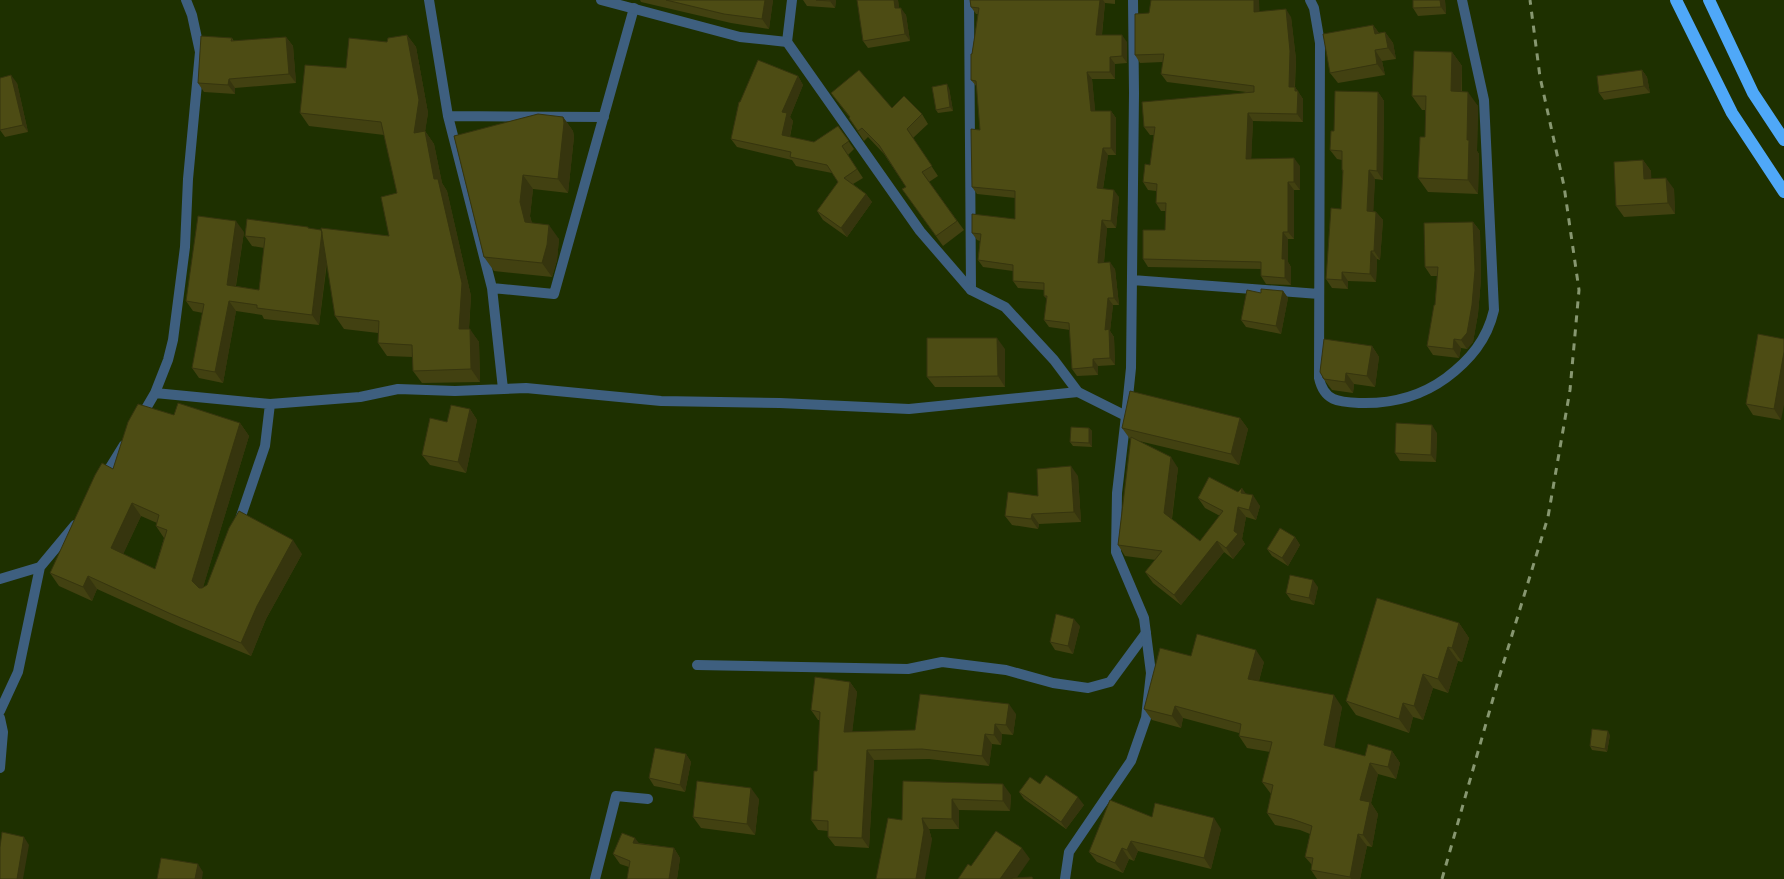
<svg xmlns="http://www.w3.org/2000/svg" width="1784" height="879" font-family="'Varela Round',sans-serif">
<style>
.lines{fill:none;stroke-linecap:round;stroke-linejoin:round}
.minor{stroke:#3e5f7f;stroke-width:10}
.tertiary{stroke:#3e5f7f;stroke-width:10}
.motorway{stroke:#4fa8f8;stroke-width:12}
.rail{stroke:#879770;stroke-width:3;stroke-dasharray:7 7;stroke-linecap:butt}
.wall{fill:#424111;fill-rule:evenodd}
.shaded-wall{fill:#36350e}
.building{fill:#4d4c14;stroke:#36350e;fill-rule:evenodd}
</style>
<rect width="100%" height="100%" fill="#1e3000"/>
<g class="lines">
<path class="minor" d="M186,0L192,15L200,52L188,179L185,247L173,340L168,360L155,393L270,404L360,397L398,389L455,391L526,388L661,401L780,403L909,409L1078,392
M429,0L448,116L492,288L503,389
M969,0L971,290
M1310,0L1314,8L1320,43L1319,378C1324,401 1338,402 1359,403C1389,404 1420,397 1446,378C1470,360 1487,340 1494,310L1484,100L1462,0
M787,42L792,0
M448,116L604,117
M1132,280L1319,294
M492,288L554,294L634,8
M1126,416L1131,368L1134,93L1133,0
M141,417L155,393
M103,479L124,445
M238,525L265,446L270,404
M0,579L40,567L75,525
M697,665L908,669L942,662L1006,670L1053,683L1088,688L1110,682L1146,633
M0,711L18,672L40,567
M0,718L3,732L0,768
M595,879L616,796L648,799"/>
<path class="tertiary" d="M601,0L740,37L787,42L920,231L971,290L1005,307L1054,360L1078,392L1126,416L1117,493L1116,552L1144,618L1151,673L1146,718L1131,761L1069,852L1065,879"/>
<path class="motorway" d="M1676,0L1732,113L1784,192
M1709,0L1753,93L1784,140"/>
<path class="rail" d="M1442,879L1498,681L1548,517L1570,390L1579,290L1564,186L1540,77L1530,0"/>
</g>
<path class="wall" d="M640,0H773L769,29L731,23L641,2Z
M803,0H836L835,8L807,6Z
M898,0L899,8L906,15L910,41L868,48L863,41Z
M970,0H1115V4L1105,3L1102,35L1127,42V63L1115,64V79H1092L1095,111H1111L1116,118V155H1108L1103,189L1119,197L1116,228H1107L1104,263L1115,269L1119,305H1113L1110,331L1114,337L1115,365L1098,366V375L1077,376L1072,369L1070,330L1049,327L1044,320L1047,299L1044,296V290L1018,288L1013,281V271L983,267L978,260L980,241L977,240L972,233L1015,219V198L977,194L972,187L980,130L977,87L971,80L972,54L978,14H976L971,7Z
M1413,0H1445L1446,14L1418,16L1413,8Z
M1259,12L1291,17L1296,59L1295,87L1303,99V122L1253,121L1251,159L1300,166V190H1294V239H1288V262L1291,267V285L1266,284L1261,276V269L1148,267L1143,259L1165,230L1166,211H1161L1156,203V191L1148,190L1143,182L1150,165L1154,135H1150L1144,127L1246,92L1167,82L1161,74L1163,62L1140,63L1135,55L1149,13Z
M1373,25L1379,33L1385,32L1393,43L1396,59L1382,61L1385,75L1338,83L1330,73Z
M407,35L416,47L428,113L425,131L434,144L442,183L447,191L471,296L469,329L479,342L480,382L422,383L413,371V357L387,356L378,343V333L344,329L335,316L327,263L319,325L264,319L262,315L236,311L223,383L199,378L192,368L203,313L193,311L186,301L244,232L236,286L259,290L264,248L252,246L245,236L308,227L309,229L321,230L389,236L397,193L384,135L309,126L300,113L346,68L387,42Z
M286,37L293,46L296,83L235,88V94L204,92L198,83L232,38L234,41Z
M1452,52L1462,66V91L1478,106L1477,151L1479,154L1478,194L1428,192L1418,178L1425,137V110H1422L1412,96Z
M1642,70L1647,77L1650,93L1604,100L1599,93Z
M798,76L803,85L790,117L793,121L790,137L814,142L838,126L854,149L848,155L863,178L853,184L866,194L872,202L847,237L823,220L817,211L838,182L832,173L796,166L792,160L737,147L731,139L740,102Z
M17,83L28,132L5,137L0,130Z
M949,88L953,111L938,113L936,110Z
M1378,92L1384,101L1383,180L1375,179L1373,211L1376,212L1383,220L1380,260L1377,259L1376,282L1348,281V289L1332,288L1326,279L1341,209L1343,172L1342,170V160L1337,159L1330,150L1334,131Z
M831,93L892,108L922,114L928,124L913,138L938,176L929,182L964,230L943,246L902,189L906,187L884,154L868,137L864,141L849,118H850Z
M563,117L573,131L574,137L568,193L533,189L530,216L532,223L559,239L557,260L552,277L494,271L484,257L454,136Z
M1643,160L1651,171V179L1674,189L1675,214L1624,217L1616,206Z
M1473,222L1480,231L1481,279L1478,314L1473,342L1467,349L1461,348L1459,358L1433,355L1427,346L1435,305L1437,276H1431L1425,267Z
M1283,291L1288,298L1281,334L1246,327L1241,320L1261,293Z
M1758,334L1781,420L1753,415L1746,404Z
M1372,346L1379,357L1375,387L1354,384L1353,393L1332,390L1322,377Z
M1005,349V387H935L927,377Z
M470,409L477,420L466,473L430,465L422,455L447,422Z
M174,415L240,423L249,436L203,587L302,554L266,619L251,656L181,627L97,589L92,601L59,586L50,573ZM141,516L157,523L156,526L164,538L155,569L123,554Z
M1240,418L1248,429L1239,465L1139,441L1178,468L1172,519L1200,541L1220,516L1205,508L1198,498L1238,492L1246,494L1260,506L1256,520L1246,517L1242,539L1245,544L1233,559L1224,552L1181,605L1153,583L1145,572L1156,560L1125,556L1118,545L1131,439H1130L1122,428Z
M1089,428L1092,431V447L1073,446L1070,442Z
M1437,433L1436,462L1400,461L1395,453Z
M1078,476L1081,522L1039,524L1038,529L1012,525L1005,516L1038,496Z
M1295,537L1300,545L1288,566L1272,556L1267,549Z
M1318,587L1314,605L1291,600L1286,593Z
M1459,623L1469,638L1462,662L1458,661L1448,693L1433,688L1423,720L1413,717L1409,733L1356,715L1346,701Z
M1080,626L1073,654L1055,650L1050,642Z
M1191,656L1264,662L1259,681L1342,707L1334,748L1365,756L1392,751L1400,763L1396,779L1378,774L1371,803L1378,814L1372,847L1367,846L1360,879H1317L1311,870L1312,865L1305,857L1310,834L1300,830L1275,825L1267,813L1271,794L1262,782L1270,752L1247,748L1239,736V733L1183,718L1181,728L1152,720L1144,709Z
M850,682L857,692L852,732L915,730L1016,714L1013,735L1002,734L1001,745L992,744L989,766L929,759L874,760L869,848L835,846L828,837V831L818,830L811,820L817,771L820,720H818L811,710Z
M1610,735L1607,752L1592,750L1590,746Z
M686,754L691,762L685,792L654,786L649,778Z
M903,781L1011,795L1010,811L959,810V829H929L932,840L902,820Z
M1040,784L1084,805L1066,829L1024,799L1019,792Z
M759,799L755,835L701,828L693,817Z
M1152,817L1221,829L1211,869L1138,851L1134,861L1129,859L1123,873L1097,862L1089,852Z
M639,843L674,848L680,858L677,879H627L629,867L620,864L613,854Z"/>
<path class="shaded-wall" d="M765,0H773L769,29L762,19Z
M830,0H836L835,8L830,1Z
M894,0H898L900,15L895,8Z
M1100,0H1103L1105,3L1101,42L1096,35Z
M1254,0H1259L1260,20L1254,12Z
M1440,0H1445L1446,14L1441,7Z
M901,8L906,15L910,41L905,34Z
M1286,9L1291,17L1296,59L1294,94L1289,87Z
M1373,25L1381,36L1375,34Z
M1385,32L1393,43L1396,59L1388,48Z
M407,35L416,47L428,113L423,146L414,133Z
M1122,35L1127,42V63L1122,56Z
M286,37L293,46L296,83L289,74Z
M1375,50L1382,61L1385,75L1377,64Z
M1452,52L1462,66L1461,105L1451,91Z
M1110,57L1115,64V79L1110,72Z
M1642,70L1647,77L1650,93L1644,86Z
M1087,72L1092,79L1096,118L1091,111Z
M11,75L17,83L28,132L23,125Z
M798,76L803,85L790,117L793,121L788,144L782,135V112Z
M229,79L235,88V94L228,85Z
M947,84L949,88L953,111L950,107Z
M1295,87L1303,99V122L1297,114Z
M1378,92L1384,101L1383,180L1377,171Z
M1468,92L1478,106L1477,151L1479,154L1478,194L1468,180L1467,140Z
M1111,111L1116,118V155L1111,148Z
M1248,113L1253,121L1251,167L1246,159Z
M563,117L573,131L574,137L568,193L558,179Z
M425,131L434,144L442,183L447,191L471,296L468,342L459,329Z
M1103,148L1108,155L1102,195L1097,188Z
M1294,158L1300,166V190L1294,182Z
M1643,160L1651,171L1652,190L1644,179Z
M1369,170L1375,179L1373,220L1367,211Z
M523,175L533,189L530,216L535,236L525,222L520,202Z
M1666,178L1674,189L1675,214L1668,203Z
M1288,182L1294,190V239L1288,232Z
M1114,190L1119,197L1116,228L1111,221Z
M866,194L872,202L847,237L841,228Z
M1376,212L1383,220L1380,260L1374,251Z
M1102,220L1107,228L1103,271L1098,263Z
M236,221L244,232L234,296L227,285Z
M1473,222L1480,231L1481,279L1478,314L1473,342L1467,349L1461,340Z
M549,225L559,239L557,260L552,277L542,263Z
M322,230L329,241L319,325L312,315Z
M1283,232L1288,239V262L1291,267V285L1285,278L1282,259Z
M1371,251L1377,259L1376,282L1370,274Z
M1110,262L1115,269L1119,305L1114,298Z
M1342,272L1348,281V289L1342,280Z
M1283,291L1288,298L1281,334L1276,326Z
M1108,298L1113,305L1110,331L1114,337L1115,365L1110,358L1105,330Z
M229,301L236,311L223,383L215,372Z
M470,329L479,342L480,382L471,369Z
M997,338L1005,349V387L998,376Z
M1454,339L1461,348L1459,358L1453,349Z
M1372,346L1379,357L1375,387L1367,376Z
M1784,352V405L1781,420L1774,409Z
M1093,359L1098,366V375L1093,367Z
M1346,373L1354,384L1353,393L1345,382Z
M470,409L477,420L466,473L458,462Z
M1240,418L1248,429L1239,465L1231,454Z
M240,423L249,436L201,594L192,581Z
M1432,425L1437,433L1436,462L1431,455Z
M1089,428L1092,431V447L1089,443Z
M1171,457L1178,468L1171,523L1164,513Z
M1071,466L1078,476L1081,522L1074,512Z
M1242,488L1249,498L1241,493Z
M1253,495L1260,506L1256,520L1249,510Z
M132,503L141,516L120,561L111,548Z
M1238,507L1246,517L1242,539L1245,544L1233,559L1226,548L1234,531Z
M1032,514L1039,524L1038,529L1031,519Z
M1295,537L1300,545L1288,566L1282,558Z
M293,540L302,554L266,619L251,656L241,643L257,606Z
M1217,541L1224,552L1181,605L1174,595Z
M88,576L97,589L92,601L83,587Z
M1313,580L1318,587L1314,605L1309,598Z
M1074,619L1080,626L1073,654L1068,646Z
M1459,623L1469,638L1462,662L1452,648Z
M1448,647L1458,661L1448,693L1438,679Z
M1256,650L1264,662L1256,691L1248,679Z
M1423,674L1433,688L1423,720L1414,706Z
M850,682L857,692L851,742L844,732Z
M1334,695L1342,707L1333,757L1324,745Z
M1403,703L1413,717L1409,733L1399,719Z
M1009,704L1016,714L1013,735L1006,725Z
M1175,706L1183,718L1181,728L1172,716Z
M995,724L1002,734L1001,745L994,735Z
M1608,731L1610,735L1607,752L1605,749Z
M985,734L992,744L989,766L982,756Z
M867,750L874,760L869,848L862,838Z
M1392,751L1400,763L1396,779L1388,767Z
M686,754L691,762L685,792L680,785Z
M1370,763L1378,774L1371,803L1378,814L1372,847L1363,835L1360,800Z
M1003,784L1011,795L1010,811L1003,801Z
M751,788L759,799L755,835L747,824Z
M1078,797L1084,805L1066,829L1061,822Z
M952,799L959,810V829L952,819Z
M922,818L929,829L932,840L925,879H916Z
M1214,818L1221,829L1211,869L1204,858Z
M1358,834L1367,846L1360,879H1351L1350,877Z
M24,837L29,845L23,879H17Z
M635,838L642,847L633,843Z
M1131,841L1138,851L1134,861L1127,850Z
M674,848L680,858L677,879H669Z
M1022,848L1030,859L1016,879H1000Z
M1122,848L1129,859L1123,873L1115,863Z
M198,864L203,872L202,879H195Z"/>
<path class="building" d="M666,0H765L762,19L724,14Z
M816,0H830V1Z
M857,0H894L895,8H901L905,34L863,41Z
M970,0H1100L1096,35H1122V56L1110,57V72H1087L1091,111H1111V148H1103L1097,188L1114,190L1111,221L1102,220L1098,263L1110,262L1114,298H1108L1105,330L1109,329L1110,358L1093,359V367L1072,369L1069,323L1044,320L1047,296H1044V283L1013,281V265L978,260L981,234L972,233V214L1015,219V191L972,187L971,129L980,130L976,81L971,80V54H972L979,8L971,7Z
M1151,0H1254V12L1286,9L1290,51L1289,87H1295V91H1298L1297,114L1248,113L1246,159L1294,158V182H1288V232H1283L1282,259H1285V278L1261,276V262L1143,259V230H1165L1166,203H1156L1157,184L1143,182L1145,164L1150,165L1155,127H1144L1142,102L1254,92V86L1161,74L1164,54L1135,55V14L1149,13Z
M1413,0H1440L1441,7L1413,8Z
M1373,25L1375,34L1385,32L1388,48L1375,50L1377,64L1330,73L1323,34Z
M407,35L419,100L414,133L425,131L434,179H438L462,283L459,329H470L471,369L413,371L412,345L378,343L379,321L335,316L321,228L389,236L381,197L397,193L381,122L300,113L305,65L346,68L349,38L387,42L388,38Z
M201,36L232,38L231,41L286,37L289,74L229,79L228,85L198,83Z
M1414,51L1452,52L1451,91L1468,92L1467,140H1469L1468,180L1418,178L1420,137H1425L1426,96H1412Z
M758,60L798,76L782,112L787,113L782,135L814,142L838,126L849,141L842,146L857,169L844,178L866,194L841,228L817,211L838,182L827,165L790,157L791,152L731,139L739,102H740Z
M859,70L892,108L904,96L922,114L907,129L932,166L922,172L957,221L936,236L902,189L906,187L879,145L862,128L858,131L849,118L850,117L831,93Z
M1642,70L1644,86L1599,93L1597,76Z
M11,75L23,125L0,130V78Z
M947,84L950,107L936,110L932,87Z
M1335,91L1378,92L1377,171L1369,170L1367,211L1376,212L1374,251H1371L1370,274L1342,272V280L1326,279L1331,208L1341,209L1343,170H1342V151L1330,150L1331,131H1334Z
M538,114L563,117L564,123L558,179L523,175L520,202L525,222L549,225L547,245L542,263L484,257L454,136Z
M1643,160L1644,179L1666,178L1668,203L1616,206L1614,162Z
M198,216L236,221L227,285L259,290L265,238L245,236L247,219L308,227V228L321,230L322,232L312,315L257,308V305L229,301L215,372L192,368L204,304L186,301Z
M1473,222L1475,270L1472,305L1467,333L1461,340L1454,339L1453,349L1427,346L1434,305H1435L1438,267H1425L1424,223Z
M1261,289L1283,291L1276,326L1241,320L1247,290L1261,293Z
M1758,334L1784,339V352L1774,409L1746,404Z
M927,338H997L998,376L927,377Z
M1324,339L1372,346L1367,376L1346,373L1345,382L1324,379L1320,372Z
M1130,391L1240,418L1231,454L1122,428Z
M178,403L240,423L192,581L199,588H202L207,585L229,528L239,511L293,540L257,606L241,643L171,614L88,576L83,587L50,573L95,475L102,463L113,469L128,422L138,404L174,415ZM132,503L159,515L156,526L167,530L155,569L111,548Z
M451,405L470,409L458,462L422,455L430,418L447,422Z
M1396,423L1432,425L1431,455L1395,453Z
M1071,427L1089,428V443L1070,442Z
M1131,437L1171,457L1164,513L1200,541L1223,511L1198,498L1209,477L1238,492L1242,488L1241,493L1253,495L1249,510L1238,507L1234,531L1238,534L1226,548L1217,541L1174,595L1145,572L1162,551L1118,545Z
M1071,466L1074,512L1032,514L1031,519L1005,516L1008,492L1038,496L1037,469Z
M1280,528L1295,537L1282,558L1267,549Z
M1290,575L1313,580L1309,598L1286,593Z
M1377,598L1459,623L1452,648L1448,647L1438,679L1423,674L1414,706L1403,703L1399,719L1346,701Z
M1056,614L1074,619L1068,646L1050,642Z
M1197,634L1256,650L1248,679L1334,695L1324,745L1365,756L1368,744L1392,751L1388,767L1370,763L1360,800L1370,802L1363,835L1358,834L1350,877L1311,870L1313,858L1305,857L1312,826L1292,819L1267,813L1273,785L1262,782L1272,742L1239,736L1241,724L1175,706L1172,716L1144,709L1160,648L1191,656Z
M815,677L850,682L844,732L915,730L920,694L1009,704L1006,725L995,724L994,735L985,734L982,756L922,749L867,750L862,838L828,837V821L811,820L814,771H817L820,712L811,710Z
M1592,729L1608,731L1605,749L1590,746Z
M655,748L686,754L680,785L649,778Z
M1046,775L1078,797L1061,822L1019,792L1030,777L1040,784Z
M697,781L751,788L747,824L693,817Z
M903,781L1003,784V801L952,799V819L922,818L924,830L916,879H876L888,818L902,820Z
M1110,800L1152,817L1155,803L1214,818L1204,858L1131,841L1127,850L1122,848L1115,863L1089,852Z
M996,831L1022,848L1000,879H958L968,864L971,866Z
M2,832L24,837L17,879H0V847Z
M622,833L635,838L633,843L674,848L669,879H627L630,861L613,854Z
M161,858L198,864L195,879H198H157Z
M1032,877L1033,879H1012V878Z"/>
</svg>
